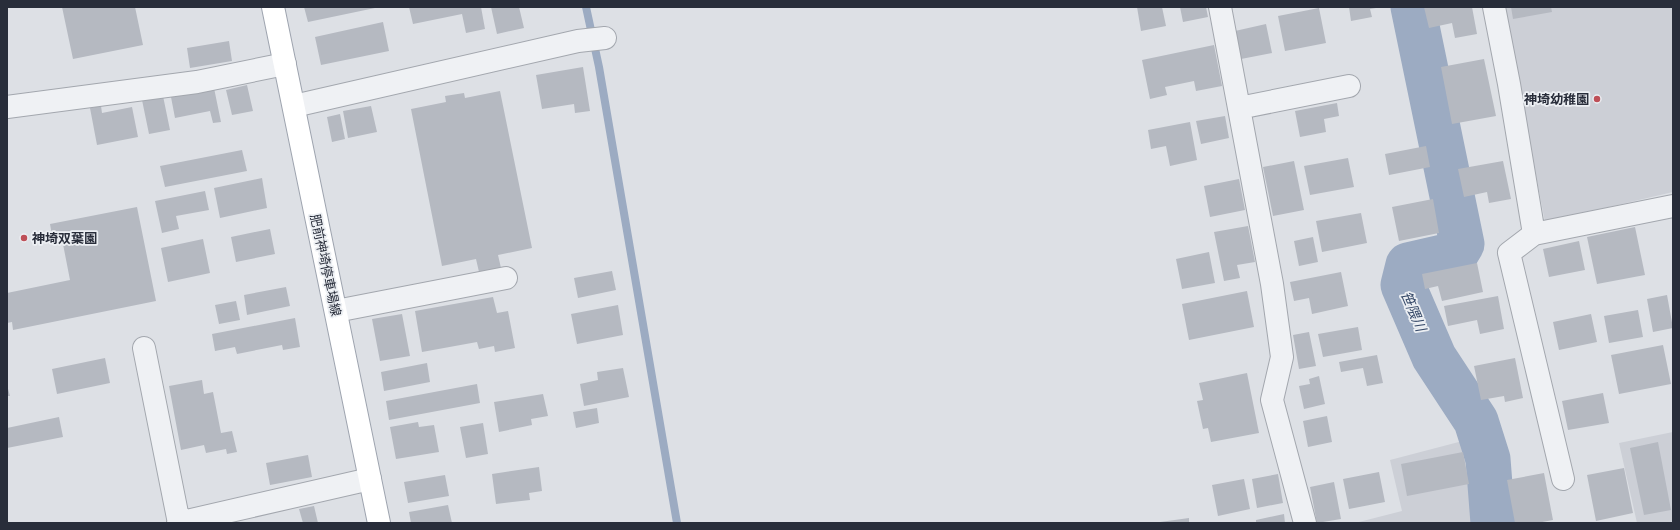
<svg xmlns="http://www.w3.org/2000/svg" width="1680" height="530" font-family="'Exo 2','Noto Sans JP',sans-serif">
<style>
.built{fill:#cccfd6}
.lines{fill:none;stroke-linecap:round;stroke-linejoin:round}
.stream{stroke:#9cabc2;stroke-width:8}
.river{stroke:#9cabc2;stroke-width:45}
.building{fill:#b5b9c1}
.minor-casing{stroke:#a3a7ae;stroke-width:24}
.major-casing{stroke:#9ea4af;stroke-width:24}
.minor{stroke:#eff1f4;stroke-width:22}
.major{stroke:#fff;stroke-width:22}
.poi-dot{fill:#be4f57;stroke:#eceff3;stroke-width:1.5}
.labels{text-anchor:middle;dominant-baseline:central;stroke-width:3.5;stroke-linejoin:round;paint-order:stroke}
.poi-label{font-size:13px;font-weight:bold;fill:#282d3a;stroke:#eceff3;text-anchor:end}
.street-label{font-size:13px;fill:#282d3a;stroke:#eceff3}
.water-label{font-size:14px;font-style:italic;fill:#374a69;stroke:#eceff3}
</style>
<rect width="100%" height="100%" fill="#dde0e5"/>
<path class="built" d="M1503,7H1673V192L1545,222Z
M1673,432V523H1637L1619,443Z
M1474,438L1485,523H1355L1402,511L1390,460Z"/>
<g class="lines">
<path class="stream" d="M586,7L599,67L677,523"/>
<path class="river" d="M1413,7L1462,244L1456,254L1408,265L1403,285L1434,357L1476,421L1488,459L1493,523"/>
</g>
<path class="building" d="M62,7H135L143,45L73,59Z
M304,7H375V8L308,22Z
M409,7H481L485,29L466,33L462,14L413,24Z
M491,7H519L524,28L497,34Z
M1137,7H1162L1166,26L1141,31Z
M1180,7H1206L1208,17L1183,22Z
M1349,7H1375L1376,8L1370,9L1372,17L1351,21Z
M1424,7H1472L1477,34L1455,38L1452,23L1429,28Z
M1511,7H1551L1552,12L1513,19Z
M1319,8L1326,43L1285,51L1278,16Z
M383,22L389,51L321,65L315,37Z
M1266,24L1272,53L1241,59L1235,31Z
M229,41L232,61L190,68L187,48Z
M1214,45L1222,86L1196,91L1194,81L1165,87L1167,95L1150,99L1142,60Z
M1484,59L1496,116L1452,124L1441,67Z
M583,67L590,111L575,113L574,104L542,109L536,75Z
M247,85L253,111L232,115L226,90Z
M214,88L221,122L213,123L210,111L175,118L171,97Z
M500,91L532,248L498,255L501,268L479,272L476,259L442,266L411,109L446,102L445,96L464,93L465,98Z
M163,96L170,130L149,134L142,100Z
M1337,103L1339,116L1324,119L1326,132L1300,137L1295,111Z
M101,106L102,113L132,107L138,137L97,145L90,108Z
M371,106L377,132L348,138L343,111Z
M340,114L345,139L332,142L327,117Z
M1225,116L1229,138L1201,144L1196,121Z
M1190,122L1197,160L1170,166L1166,146L1151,149L1148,130Z
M1426,146L1430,167L1389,175L1385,154Z
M242,150L247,171L165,187L160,166Z
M1348,158L1354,187L1310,195L1304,166Z
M1294,161L1304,210L1273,216L1263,167Z
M1503,161L1511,199L1489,203L1487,192L1464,197L1458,169Z
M262,178L267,208L220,218L214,188Z
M1239,179L1245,210L1210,217L1204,186Z
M205,191L209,210L176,216L179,229L162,233L155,201Z
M1433,199L1439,233L1399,241L1392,207Z
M137,207L156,301L13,330L12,322L7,323V293L70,280L62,239L53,241L50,224Z
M1361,213L1367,243L1322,252L1316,221Z
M1248,226L1255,262L1237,265L1240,278L1224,281L1214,232Z
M1635,227L1645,275L1597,284L1587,237Z
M270,229L275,254L236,262L231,237Z
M1313,237L1318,262L1299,266L1294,241Z
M203,239L210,273L168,282L161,248Z
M1579,241L1585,270L1549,277L1543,249Z
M1209,252L1215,283L1182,289L1176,259Z
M1477,263L1483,292L1442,301L1438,286L1425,289L1422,274Z
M612,271L616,290L578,298L574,278Z
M1341,272L1348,306L1312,314L1309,298L1294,301L1290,282Z
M286,287L290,306L247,315L244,295Z
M1247,291L1254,327L1189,340L1182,304Z
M1667,295L1673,328L1653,332L1647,299Z
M1498,296L1504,329L1480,334L1477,320L1448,326L1444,306Z
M493,297L497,313L508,311L515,348L495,352L494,346L479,349L477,342L422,352L415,311Z
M236,301L240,320L219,324L215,305Z
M618,305L623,335L577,344L571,314Z
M1638,310L1643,337L1609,343L1604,316Z
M402,314L410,356L380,361L372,319Z
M1591,314L1597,342L1559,350L1553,322Z
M295,318L300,347L283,350L282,345L237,354L235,347L215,351L212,334Z
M1358,327L1362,350L1323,357L1318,334Z
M1309,332L1316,366L1299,369L1293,335Z
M1663,345L1671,384L1619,394L1611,355Z
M1377,355L1383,383L1367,386L1363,368L1341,372L1339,362Z
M105,358L110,383L57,394L52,369Z
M1515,358L1523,398L1505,402L1504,396L1481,400L1474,366Z
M427,363L430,382L384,391L381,372Z
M623,368L629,397L584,406L580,384L598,380L597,372Z
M1247,373L1259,433L1211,442L1208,428L1203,429L1197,401L1203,400L1199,383Z
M1319,376L1325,404L1304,409L1299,386L1310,384L1309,379Z
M202,380L204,394L213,392L221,433L232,431L237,452L227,454L226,449L206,453L204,445L181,450L169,386Z
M477,384L480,403L389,420L386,401Z
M7,385L10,396H7Z
M1603,393L1609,423L1568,430L1562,401Z
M543,394L548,416L531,419L532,425L499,432L494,402Z
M597,408L599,423L576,428L573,412Z
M1327,416L1332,442L1308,447L1303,421Z
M59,417L63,437L7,448V428Z
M418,422L419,427L434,425L439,452L396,459L390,427Z
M483,423L488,454L466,458L460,427Z
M1658,442L1671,510L1644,515L1630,448Z
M1463,452L1469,484L1407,496L1401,464Z
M308,455L312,477L270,485L266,463Z
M539,467L542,491L529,493L530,500L496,504L492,474Z
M1624,468L1633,513L1596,521L1587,475Z
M1379,472L1385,502L1349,509L1343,479Z
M1544,473L1553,520L1537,523H1515L1507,480Z
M1278,474L1283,503L1257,508L1252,479Z
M445,475L449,496L408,503L404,482Z
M1244,479L1250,509L1218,516L1212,485Z
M1334,482L1341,519L1317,523L1310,487Z
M448,505L452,523H411L409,512Z
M314,506L318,523H303L299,509Z
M1284,514L1285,523H1256V520Z
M1189,518V523H1160V522Z"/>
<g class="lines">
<defs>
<path id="minor" d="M1220,7L1272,284L1282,357L1272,400L1305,523
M1494,7L1509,84L1534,234L1673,206
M294,106L578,41L605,38
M7,107L197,82L285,64
M1239,108L1349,86
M1534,234L1509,253L1563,479
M336,311L506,278
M144,348L179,523
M178,523L370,479"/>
<path id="major" d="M273,7L379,523"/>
</defs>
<use href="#minor" class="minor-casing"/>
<use href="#major" class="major-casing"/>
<use href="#minor" class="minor"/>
<use href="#major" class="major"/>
</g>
<g class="poi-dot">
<circle cx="1597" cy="99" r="4"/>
<circle cx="24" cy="238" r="4"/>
</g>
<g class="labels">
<g class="poi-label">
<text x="1589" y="99">神埼幼稚園</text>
<text x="32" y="238" text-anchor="start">神埼双葉園</text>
</g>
<g class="street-label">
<text transform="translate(326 265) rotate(78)">肥前神埼停車場線</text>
</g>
<g class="water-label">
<text transform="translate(1414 311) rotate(67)">笹隈川</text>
</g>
</g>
<rect width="1680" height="530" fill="none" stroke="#282d3a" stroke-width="16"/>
</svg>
